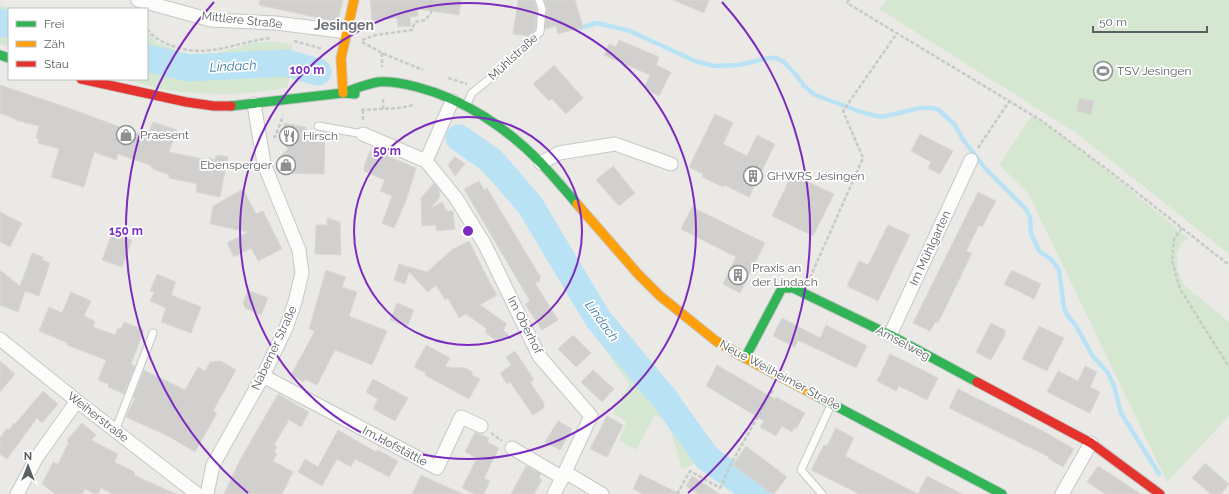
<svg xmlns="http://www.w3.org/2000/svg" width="1229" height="494" font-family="Raleway,sans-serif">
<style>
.green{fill:#d6e7d1}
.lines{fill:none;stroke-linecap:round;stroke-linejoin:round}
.stream{stroke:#b9e3f5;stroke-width:4.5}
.river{stroke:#b9e3f5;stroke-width:27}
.building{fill:#d1d0cf;stroke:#dad8d5}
.lane-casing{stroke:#c7c7c7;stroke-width:9}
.street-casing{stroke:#c7c7c7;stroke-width:15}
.fast-casing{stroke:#c6c6c6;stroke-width:11}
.slow-casing{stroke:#c6c6c6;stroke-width:11}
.jam-casing{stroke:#c6c6c6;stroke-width:11}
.path{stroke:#c6cbc8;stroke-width:2.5;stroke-dasharray:4 2;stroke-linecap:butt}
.lane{stroke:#fcfcfb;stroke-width:7}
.street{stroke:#fcfcfb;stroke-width:13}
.fast{stroke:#30b455;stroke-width:9}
.slow{stroke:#ff9f0a;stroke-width:9}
.jam{stroke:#e5322d;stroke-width:9}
.ring{fill:none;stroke:#7b2cbf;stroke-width:2}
.labels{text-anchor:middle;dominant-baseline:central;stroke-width:3.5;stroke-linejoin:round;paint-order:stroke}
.street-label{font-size:12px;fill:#5b6063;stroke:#fff}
.poi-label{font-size:12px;fill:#5b6063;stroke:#fff;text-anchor:start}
.water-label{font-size:13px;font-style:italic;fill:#3f7ca5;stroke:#fff}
.quarter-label{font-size:14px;font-weight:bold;fill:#6c7275;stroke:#fff}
.centre{fill:#7b2cbf;stroke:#fff;stroke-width:2}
.ring-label{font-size:12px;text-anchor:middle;font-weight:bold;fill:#7b2cbf;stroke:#fff;stroke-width:3.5;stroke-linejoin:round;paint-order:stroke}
</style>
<rect width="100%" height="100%" fill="#ebe9e6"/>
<path class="green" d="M886,0H1229V254L1076,133L879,9Z
M0,5L14,9H9V47L0,44Z
M147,32L158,43L187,54L217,53L253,43L269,41L292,44L288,87C251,95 212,96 174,91C157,89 140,83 123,79H147Z
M1032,115C1087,152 1138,196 1189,239L1181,243L1177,255L1178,271L1184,285L1229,322V416L1167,482L1028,193L999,165Z
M485,161L528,208L596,321L661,401L703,460L682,469L668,421L655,415L636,450L619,440L627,421L613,414L629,384L574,305L521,212L479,169Z"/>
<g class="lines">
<path class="stream" d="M580,28L597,23L630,31L695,61L714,66L739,65L769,58H776L784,62L797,76L804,86L815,95L864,113L882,117L920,108H932L939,110L955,125L962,138L985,168L1025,208L1030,217L1031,233L1039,251L1052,260L1059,270L1064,308L1068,316L1076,326L1092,355L1108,373L1114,386L1121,413L1159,474"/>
<path class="river" d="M0,22L9,25
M147,58L189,68L287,63L318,72
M459,138L492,161L530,205L598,319L664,398L707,458L758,494"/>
</g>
<path class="building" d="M260,0H343L338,22L259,5Z
M370,0H461L459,15L417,9L418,16L410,17L411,26L398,27L397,18L372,21Z
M518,0H534L537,10L535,30L528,36L513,34Z
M544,0H575L583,27L558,34L556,26L545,29L547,9Z
M673,0H709L704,13Z
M619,40L659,57L656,65L671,72L659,96L644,88L650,75L604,55L609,44L616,47Z
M554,65L583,98L566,114L552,99L549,101L533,84Z
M0,85L66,107L147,137L153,122L177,130L169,152L208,160L209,158L215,160L217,155L228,157L220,197L196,192L197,184L169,178V175L151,168L152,166L118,154L116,160L94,152L84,187L51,177L59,149L38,143L39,139L36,138L39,126L15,120V119L0,113Z
M1079,98L1094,101L1091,115L1077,111Z
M715,114L733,123L723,144L747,156L757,135L775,144L749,197L724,185L723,187L702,177L703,174L689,167Z
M284,123L306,127L305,140L325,143L324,174L287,173L282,161V155L288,149L283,143Z
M920,134L953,151L940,174L928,168L931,162L911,151Z
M371,149L416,168L406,201L394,228L382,223L392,196L380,191L385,180L364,171V166Z
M455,157L465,164L455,176L448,165Z
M613,166L635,193L619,206L596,180Z
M792,174L834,194L813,236L772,216Z
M479,181L484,190L487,188L541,278L539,279L540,281L535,283L558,320L542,330L525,304L530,301L464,189Z
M434,183L440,191L439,198L431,208L442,202L447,211H453L455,229L436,231V225L422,226L421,198Z
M243,189L256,214L263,211L282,249L258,261L251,248L234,257L227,243L248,232L210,224L213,206Z
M978,192L996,201L982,227L979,225L966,251L972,253L938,323L936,321L930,331L913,323Z
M692,207L765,243L740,293L723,284L736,257L681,229Z
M0,212L22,223L10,247L0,242Z
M327,218L340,222L341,255L315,254L316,225H327Z
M888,225L910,235L878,301L847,286L859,261L868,265Z
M112,233L132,240L122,267L102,260Z
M469,241L490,283L497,295L480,305L507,324L503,330L512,338L495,340L485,332L487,329L466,314L459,318L448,298L445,300L436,285L428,292L409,272L405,284L394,280L399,264L427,272L453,249Z
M32,253L43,257L42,260L50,263L39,296L25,291L18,312L0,305V270L20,286Z
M326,270L346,277L342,287L357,292L349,316L387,331L372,365L335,350L317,385L305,379L304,382L291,375L315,331L309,329Z
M1012,270L1041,284L1034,299L1004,284Z
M157,274L176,282L171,295L201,307L191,333L161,322L166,308L150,301L154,292L150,291Z
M248,290L268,298L261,315L245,308L243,303Z
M71,292L91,301L84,316L95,321L93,327L115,335L118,328L121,329L124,322L144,330L131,364L135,366L124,394L108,387L109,384L98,380L106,360L67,345L68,343L39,331L49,307L62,313Z
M397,303L414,310L407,327L390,320Z
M782,318L820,338L826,325L867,346L856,368L798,340L795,347L773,336Z
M991,323L1005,330V335L991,360L976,352Z
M1039,326L1064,338L1047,371L1022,359Z
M573,335L591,353L576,367L558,349Z
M426,345L450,358L445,367L466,368L472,372V375L480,379L469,399L425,375L426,373L414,367Z
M515,351L534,380L530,382L544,403V408L533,415L510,382L507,384L500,373L511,365L506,357Z
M890,354L938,378L927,400L899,386L896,391L877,381Z
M0,361L15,374L0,392Z
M221,361L236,370L213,411L217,413L195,452L168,436L126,417L135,398L133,397L144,370L185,390L198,367L205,371L210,362Z
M717,365L775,399L776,397L805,413L796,429L794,428L792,432L782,426L776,436L760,427L764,421L706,386Z
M1085,366L1097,372L1090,387L1100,392L1090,413L1047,392L1058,371L1078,381Z
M593,370L614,389L602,402L581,382Z
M373,379L408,398L395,421L373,409L378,399L366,392Z
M958,389L1043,431L1074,449L1063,467L1048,458L1049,457L949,408Z
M43,391L58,404L42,423L37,418L7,459L0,454V438L6,429L9,430L14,423L15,424Z
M278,394L309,412L301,427L289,420L274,445L277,447L274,452L277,454L273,461L293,472L282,494H224L240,460Z
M607,416L623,425L607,457L590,449Z
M558,421L572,429L560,450L545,442Z
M82,423L96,435L91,440L118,454L114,462L135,472L134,475L176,494H112L101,488L98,494H95L85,489L82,494H55L42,484L53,462L58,464L69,442L67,440Z
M836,428L854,438L845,456L918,494L927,476L962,494H859L811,470L824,445L827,446Z
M338,430L376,452L378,450L398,461L389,477L355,459L351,467L337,459L322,486L298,472L305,459L318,467Z
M475,432L489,438L487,442L499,448L484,478L490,481L484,494H474L462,488L477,458L465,452Z
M746,446L787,477L774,494H772L733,465Z
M1205,463L1229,484L1221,494H1211L1192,478Z
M526,466L541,474L539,478L542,480L534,494H511Z
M1098,466L1141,494H1105L1087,482Z
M640,474L680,494H643L633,489Z
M421,475L434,481L463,494H412Z
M692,476L720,494H698L686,486Z"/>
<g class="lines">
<defs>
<path id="lane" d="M466,106L472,93L498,72L540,32L542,9L539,0
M318,126L363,134
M115,431L153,333
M822,494L801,470L831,405"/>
<path id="street" d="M138,0L211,20L276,23L347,32
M363,134L426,161L456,198L485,245L539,356L591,416L565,472L602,494
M426,161L452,101
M541,163L559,153L615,144L671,164
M890,335L971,160
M0,339L77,401L197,494
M263,376L437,468L461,417L481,426
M512,448L563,478
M17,494L37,457L77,401
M207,494L213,465L263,376L286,328L295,302L302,273L299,250L264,164L254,104
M554,494L565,472
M1062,494L1091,443"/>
<path id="fast" d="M0,55L9,58
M343,93C354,89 366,84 378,82C391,81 405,84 417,87C464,99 507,128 541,163C553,176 565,190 577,204
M231,106L343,93L355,94
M745,358L782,288H793L890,335L977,382
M815,395L1002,494"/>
<path id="slow" d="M343,93L341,58L354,0
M577,204L638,274L660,296L716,341L745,358L815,395"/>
<path id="jam" d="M81,79L186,102L214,106H231
M977,382L1091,443L1160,494"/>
</defs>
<use href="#lane" class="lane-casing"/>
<use href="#street" class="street-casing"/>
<use href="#fast" class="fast-casing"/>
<use href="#slow" class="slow-casing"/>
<use href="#jam" class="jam-casing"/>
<path class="path" d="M849,0L847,3L1042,121L1112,173L1229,265
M147,29C154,38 163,43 173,46C207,59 236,42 271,38
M362,40L376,35L412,30L415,22L425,20L431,13V0
M294,41L323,49
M362,42L382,53L423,70
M382,53V67
M448,78L467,84
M383,109V98
M361,110L399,108L414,105
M363,110V122
M273,137H275L283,116
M978,148L1010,100
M1182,228L1174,239L1172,260L1180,289L1229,367
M810,278L863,158L843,111L897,33
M491,433L502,441
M677,494L690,471L720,488L731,464L773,390"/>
<use href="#lane" class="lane"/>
<use href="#street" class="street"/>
<use href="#fast" class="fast"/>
<use href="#slow" class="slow"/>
<use href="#jam" class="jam"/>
</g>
<g class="ring">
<circle cx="468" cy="231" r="114"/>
<circle cx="468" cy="231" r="228"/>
<path d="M248 493A342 342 0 0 1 214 2M722 2A342 342 0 0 1 688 493"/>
</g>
<defs>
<symbol id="stadium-ring" viewBox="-11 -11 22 22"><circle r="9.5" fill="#fff" stroke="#8d9091" stroke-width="1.5"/><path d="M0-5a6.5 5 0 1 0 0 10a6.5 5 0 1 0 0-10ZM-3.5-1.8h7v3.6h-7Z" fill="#8d9091"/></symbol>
<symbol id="shop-ring" viewBox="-11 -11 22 22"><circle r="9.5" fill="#fff" stroke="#8d9091" stroke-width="1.5"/><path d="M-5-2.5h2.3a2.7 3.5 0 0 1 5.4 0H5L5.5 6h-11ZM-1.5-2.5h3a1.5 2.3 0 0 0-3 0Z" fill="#8d9091"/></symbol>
<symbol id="restaurant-ring" viewBox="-11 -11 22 22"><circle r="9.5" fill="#fff" stroke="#8d9091" stroke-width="1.5"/><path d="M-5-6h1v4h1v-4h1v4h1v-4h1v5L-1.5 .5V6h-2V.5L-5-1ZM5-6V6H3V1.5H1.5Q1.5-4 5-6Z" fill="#8d9091"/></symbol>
<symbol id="building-ring" viewBox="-11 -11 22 22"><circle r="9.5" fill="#fff" stroke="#8d9091" stroke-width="1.5"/><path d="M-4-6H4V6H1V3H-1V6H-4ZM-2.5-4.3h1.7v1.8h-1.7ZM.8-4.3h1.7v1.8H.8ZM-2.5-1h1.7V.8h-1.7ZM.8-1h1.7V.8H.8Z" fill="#8d9091"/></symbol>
</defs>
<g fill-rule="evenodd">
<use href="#stadium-ring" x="1092" y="60" width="22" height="22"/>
<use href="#shop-ring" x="115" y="124" width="22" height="22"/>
<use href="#restaurant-ring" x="278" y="125" width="22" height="22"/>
<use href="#shop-ring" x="275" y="154" width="22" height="22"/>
<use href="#building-ring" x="742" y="165" width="22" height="22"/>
<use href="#building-ring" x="727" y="264" width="22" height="22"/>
</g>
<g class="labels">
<g class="street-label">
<text transform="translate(242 20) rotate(6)">Mittlere Straße</text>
<text transform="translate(513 57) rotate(-43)">Mühlstraße</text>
<text transform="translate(930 248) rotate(-65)">Im Mühlgarten</text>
<text transform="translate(525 325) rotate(63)">Im Oberhof</text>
<text transform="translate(903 343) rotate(28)">Amselweg</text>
<text transform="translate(274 348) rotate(-65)">Naberner Straße</text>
<text transform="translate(780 375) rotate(28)">Neue Weilheimer Straße</text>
<text transform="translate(98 417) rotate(38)">Weiherstraße</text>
<text transform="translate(395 446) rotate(28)">Im Hofstättle</text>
</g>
<g class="poi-label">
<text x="1117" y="71">TSV Jesingen</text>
<text x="140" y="135">Praesent</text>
<text x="303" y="136">Hirsch</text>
<text x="272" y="165" text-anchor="end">Ebensperger</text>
<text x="767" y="176">GHWRS Jesingen</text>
<text x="752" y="268">Praxis an<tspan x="752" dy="14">der Lindach</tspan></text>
</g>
<g class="water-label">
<text transform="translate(233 66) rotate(-3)">Lindach</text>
<text transform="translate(602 321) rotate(54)">Lindach</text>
</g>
<g class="quarter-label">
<text x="344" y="25">Jesingen</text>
</g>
</g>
<circle cx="468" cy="231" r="6" class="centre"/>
<g class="ring-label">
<text x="307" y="74">100 m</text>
<text x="387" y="155">50 m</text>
<text x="126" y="235">150 m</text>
</g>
<rect x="8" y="8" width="140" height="72" fill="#ffffff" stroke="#bdbfc1"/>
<rect x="16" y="21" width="20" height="6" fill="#30b455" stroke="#bdbfc1"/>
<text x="44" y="28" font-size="12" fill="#5b6063">Frei</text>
<rect x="16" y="41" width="20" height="6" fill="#ff9f0a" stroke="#bdbfc1"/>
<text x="44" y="48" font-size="12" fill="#5b6063">Zäh</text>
<rect x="16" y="61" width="20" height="6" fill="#e5322d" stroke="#bdbfc1"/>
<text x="44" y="68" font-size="12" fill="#5b6063">Stau</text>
<g transform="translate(28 466)" stroke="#ffffff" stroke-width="3" paint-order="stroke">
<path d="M0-3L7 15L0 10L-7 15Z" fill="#5b6063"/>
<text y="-6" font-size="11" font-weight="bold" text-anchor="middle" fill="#5b6063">N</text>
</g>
<path d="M1093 26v6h114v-6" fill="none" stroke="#5b6063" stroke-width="2"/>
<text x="1099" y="26" font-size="12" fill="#5b6063" stroke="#ffffff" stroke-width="3" paint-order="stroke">50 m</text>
</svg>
